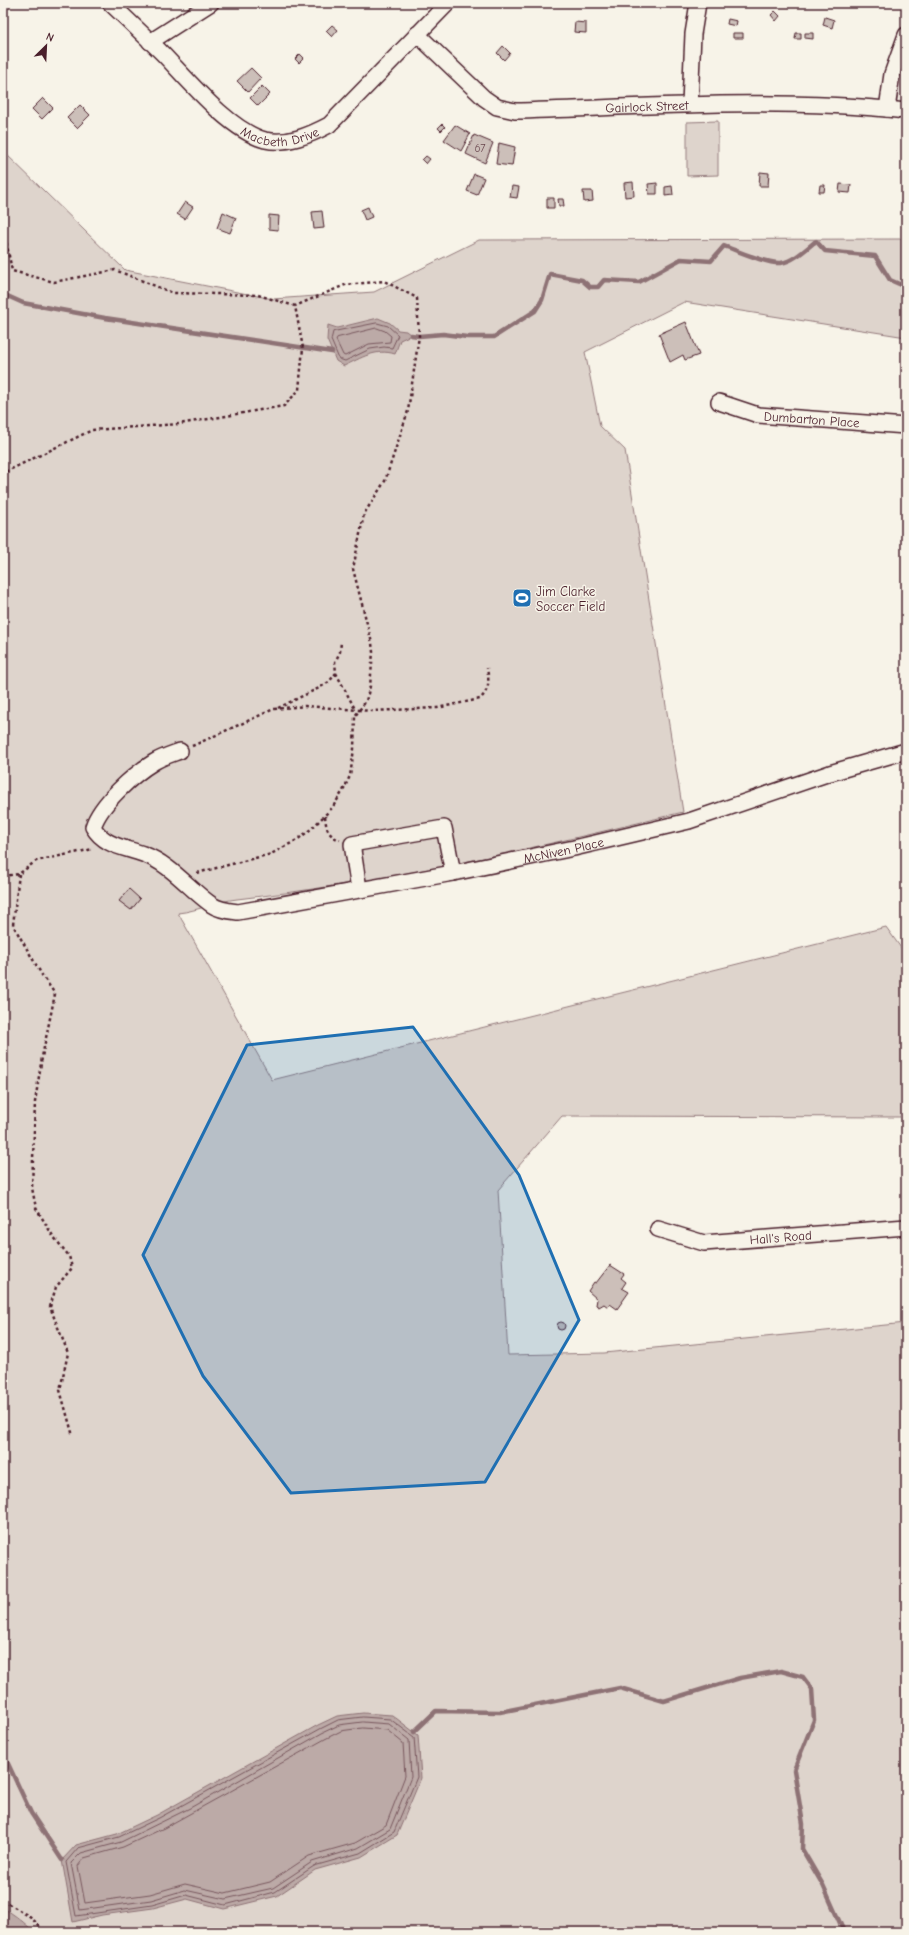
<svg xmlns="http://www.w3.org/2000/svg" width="909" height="1935" font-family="'Comic Neue',sans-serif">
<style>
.green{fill:#ded4cc;stroke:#947a7c}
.water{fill:#bcaaa7;stroke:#8e7275}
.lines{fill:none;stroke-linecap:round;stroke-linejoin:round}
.shore{stroke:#78575d;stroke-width:1}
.stream{stroke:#8e7275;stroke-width:4.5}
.building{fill:#ccbfb9;stroke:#4a1f2b}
.minor-casing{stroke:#4a1f2b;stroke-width:18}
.path{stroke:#4a1f2b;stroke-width:2.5;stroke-dasharray:3 3;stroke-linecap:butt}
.minor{stroke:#f7f3e8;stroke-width:15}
.marked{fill:#1f6fb2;fill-opacity:0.2;stroke:#1f6fb2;stroke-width:3;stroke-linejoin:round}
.labels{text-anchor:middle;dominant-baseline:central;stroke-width:3;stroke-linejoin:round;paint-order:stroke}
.number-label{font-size:11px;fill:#6a474e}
.street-label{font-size:13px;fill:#4a1f2b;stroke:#f7f3e8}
.poi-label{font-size:13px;fill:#4a1f2b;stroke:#f7f3e8;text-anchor:start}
</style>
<rect width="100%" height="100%" fill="#f7f3e8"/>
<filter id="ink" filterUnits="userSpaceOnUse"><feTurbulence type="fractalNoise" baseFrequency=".025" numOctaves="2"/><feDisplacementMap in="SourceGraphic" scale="8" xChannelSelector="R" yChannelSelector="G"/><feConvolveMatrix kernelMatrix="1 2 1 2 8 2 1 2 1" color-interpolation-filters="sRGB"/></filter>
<g filter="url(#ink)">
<path class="green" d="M718,121V175L687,176V122Z
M3,151L125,270L273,299L374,292L479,240L906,239V337L684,302L585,352L600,426L625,450L683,812C536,848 387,882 237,899C217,901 198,911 178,913L272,1080L886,927L906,955V1117L562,1116L498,1190L508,1355L604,1353L906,1323V1932H3Z"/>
<path class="water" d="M378,318L390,323L398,330L406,331L411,335L400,340L395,354C376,348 361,358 344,366L336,361L327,340L328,325L337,328Z
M363,1713L392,1715L418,1735L421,1778L397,1835L361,1857L315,1870L277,1896L224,1909L187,1899L153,1908L102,1915L73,1922L62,1860L76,1845L117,1834L157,1815L318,1725L337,1716Z
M3,1908C14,1914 25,1923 34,1932H3Z"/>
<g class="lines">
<path class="shore" d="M377,323L388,326L398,335L392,348L384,347L370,349L345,361L339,359L331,340L333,332Z
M377,328L385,331L391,336L390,342L369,344L345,356L343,355L336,340L337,338Z
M363,1717L390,1719L414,1737L417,1777L394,1832L360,1853L314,1866L275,1892L225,1905L186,1895L152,1905L76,1916L66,1862L78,1848L119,1837L159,1818L320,1729L338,1720Z
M363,1722L389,1724L409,1740L411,1777L390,1829L358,1848L312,1862L273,1888L225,1899L185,1890L151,1900L80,1910L71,1863L81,1853L121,1842L190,1808L322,1733L339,1725Z
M363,1728L387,1730L403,1743L405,1776L386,1825L355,1843L309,1856L270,1882L225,1893L185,1884L150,1894L85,1903L78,1866L84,1858L123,1847L164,1828L325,1739L341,1731Z"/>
<path class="stream" d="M3,294L23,303L105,318L332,352
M411,335L419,336L443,334L467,337H494L535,311L542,300L550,274L582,280L590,287H598L604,280L639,282L681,259L711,261L724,246C738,251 767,264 781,263C794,261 806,249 816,241L825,251L875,256L890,280L906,287
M414,1732L436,1711L500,1712L620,1688L664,1701L740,1678L781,1671L803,1677L812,1689L814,1720L794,1770L803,1824L802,1849L823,1885L844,1932
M3,1753L31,1813L62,1860"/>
</g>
<path class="building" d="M3,3L9,8L3,14Z
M775,11L780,16L776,21L771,15Z
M825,17L834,20L832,28L823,25Z
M728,19L737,21L736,26L727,24Z
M575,22L586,23V33L574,32Z
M332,25L338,30L332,37L326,31Z
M733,33H743V38H733Z
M796,33H801V39H795Z
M805,33H813V39L805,38Z
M503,46L510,53L504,60L497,53Z
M300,54L304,58L299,63L295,59Z
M251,68L261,78L248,92L237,81Z
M262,86L270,94L258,106L250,98Z
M43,98L53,108L42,119L32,109Z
M80,105L90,115L77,128L67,118Z
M442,124L445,127L441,131L438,128Z
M455,125L470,134L461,151L444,140Z
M474,135L493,143L485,163L466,154Z
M499,143L515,147L512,166L496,164Z
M426,156L430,159L426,164L422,160Z
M760,172L769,173L768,186H759Z
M474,174L484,178L477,195L467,191Z
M633,182L634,196L625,197L624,183Z
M657,183V194H649L648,184Z
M840,184L851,185L850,193L839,192Z
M820,185H825L824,192H819Z
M512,186L519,187L517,198L510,197Z
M672,186L673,195L665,196V187Z
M583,191H592L593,201L584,202Z
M547,198H554V208H547Z
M558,199H563L564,206H559Z
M185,202L193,207L185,219L177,214Z
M368,207L372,217L365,220L361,210Z
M322,211L324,228L314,229L312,212Z
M223,212L236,218L230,233L217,228Z
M269,215L279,216L278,230L269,229Z
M686,322L699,355L685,360L683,355L670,362L659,334Z
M129,889L140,899L131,910L119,901Z
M610,1265L624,1274L621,1278L626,1282L622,1288L629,1292L617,1309L610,1304L608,1307L604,1304L599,1307L596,1305L597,1299L588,1291L594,1282L596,1283Z
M557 1326a4 4 0 1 1 8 0a4 4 0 1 1-8 0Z"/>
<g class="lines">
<defs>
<g id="minor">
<path id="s1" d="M110,3C128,20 146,37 163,54C188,80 230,131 265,140C287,145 310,135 329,125L448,3"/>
<path id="s2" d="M417,34L484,98L497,107L515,111C645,107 776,97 906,111"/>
<path d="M150,42L211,3"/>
<path d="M690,104L693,34L698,3"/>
<path d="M887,109L892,74L906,35"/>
<path id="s3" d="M719,402L758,415L906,426"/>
<path id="s4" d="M180,751C172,754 162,757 154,762C134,774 100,804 93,827C104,846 124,847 143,854C171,864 189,889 212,905C219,910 230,911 238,912L453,873L574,848L689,821L830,773L906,751"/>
<path d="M359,889L352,844L444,828L453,873"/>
<path id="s5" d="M658,1229L704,1243L906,1227"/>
</g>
</defs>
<use href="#minor" class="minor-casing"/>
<path class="path" d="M3,225L12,271L54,282L115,270L173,293L258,295L295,306L303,348L299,390L284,406L179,424L92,430L3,473
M336,673L355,709
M278,708L319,688L329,682L336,673L335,662L340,652L341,642
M192,746L274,709L305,706L372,711L437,708L480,699C490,689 489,681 487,668
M325,816C326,828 328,836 340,840
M197,873L271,854L297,840L311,829L332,808L343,791L350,776L354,749L355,716L366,701L370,686L373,652L372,643L353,569L364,514L385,481L408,411L419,336L417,298L384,281L345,285L295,306
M19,874L13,925L42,975L55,994L42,1057L35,1102L32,1188L36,1208L53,1236L69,1256L72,1268L56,1287L50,1307L68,1353L60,1390L73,1436
M3,876L19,874L36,861L93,849
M3,1901C16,1908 37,1919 43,1932"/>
<use href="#minor" class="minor"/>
</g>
</g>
<path class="marked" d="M413,1027L519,1175L579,1320L485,1482L291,1493L203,1376L143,1255L247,1045Z"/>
<defs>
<symbol id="stadium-square" viewBox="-11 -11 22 22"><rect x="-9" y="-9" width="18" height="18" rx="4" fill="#1f6fb2" stroke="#f7f3e8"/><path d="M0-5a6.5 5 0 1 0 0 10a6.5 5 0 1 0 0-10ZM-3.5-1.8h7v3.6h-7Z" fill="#fff"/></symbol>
</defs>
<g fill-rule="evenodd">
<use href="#stadium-square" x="511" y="587" width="22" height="22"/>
</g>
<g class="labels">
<g class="number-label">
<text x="480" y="148">67</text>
</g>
<g class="street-label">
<text stroke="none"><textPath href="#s2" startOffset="259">Gairlock Street</textPath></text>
<text stroke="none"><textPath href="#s1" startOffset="223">Macbeth Drive</textPath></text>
<text stroke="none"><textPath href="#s3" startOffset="95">Dumbarton Place</textPath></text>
<text stroke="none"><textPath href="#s4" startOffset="622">McNiven Place</textPath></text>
<text stroke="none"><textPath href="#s5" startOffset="125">Hall's Road</textPath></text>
</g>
<g class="poi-label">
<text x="536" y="591">Jim Clarke<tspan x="536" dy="15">Soccer Field</tspan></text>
</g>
</g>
<rect width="909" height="1935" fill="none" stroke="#f7f3e8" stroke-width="16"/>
<rect x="8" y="8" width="893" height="1919" fill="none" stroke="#4a1f2b" stroke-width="1.5" filter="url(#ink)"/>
<g transform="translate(46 46) rotate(24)" stroke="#f7f3e8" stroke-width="3" paint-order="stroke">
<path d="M0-3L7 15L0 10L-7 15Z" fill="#4a1f2b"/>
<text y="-6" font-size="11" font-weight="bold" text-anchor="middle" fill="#4a1f2b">N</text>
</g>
</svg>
